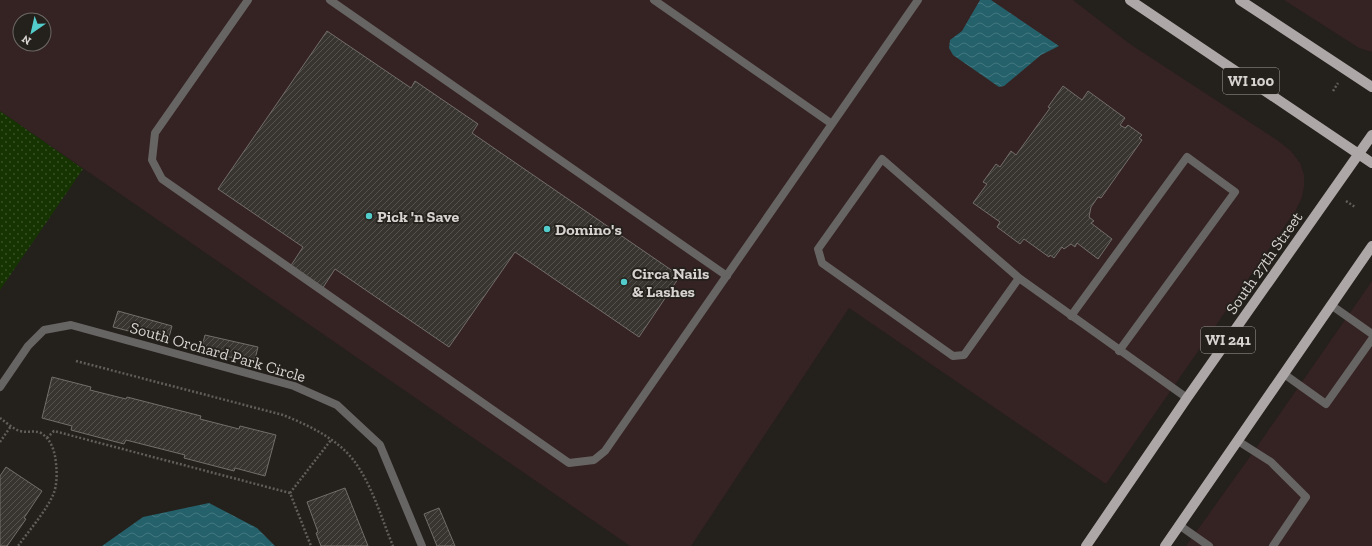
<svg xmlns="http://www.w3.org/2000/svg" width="1372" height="546" font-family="'Zilla Slab',serif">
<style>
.commercial{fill:#352222;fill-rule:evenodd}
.park{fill:url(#park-dots)}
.water{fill:url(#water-waves)}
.building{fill:url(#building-hatch);stroke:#726e69}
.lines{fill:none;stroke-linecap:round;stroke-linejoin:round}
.path{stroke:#615e5a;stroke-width:2.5;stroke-dasharray:2 2;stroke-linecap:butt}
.service{stroke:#676464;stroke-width:8}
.primary{stroke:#aea7a7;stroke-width:10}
.poi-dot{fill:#53cdcb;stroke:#24201c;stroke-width:1.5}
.labels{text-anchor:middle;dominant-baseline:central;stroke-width:3.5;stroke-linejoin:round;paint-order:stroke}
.shield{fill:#24201c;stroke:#a19d9a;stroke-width:1}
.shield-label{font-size:15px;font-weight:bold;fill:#d6d3d0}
.poi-label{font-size:16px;font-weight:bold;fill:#d6d3d0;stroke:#24201c;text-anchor:start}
.street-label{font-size:16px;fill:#d6d3d0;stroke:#24201c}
</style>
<defs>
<pattern id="park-dots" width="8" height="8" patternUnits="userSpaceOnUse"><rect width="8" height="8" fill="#163401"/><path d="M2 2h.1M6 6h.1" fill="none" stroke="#375025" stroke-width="1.8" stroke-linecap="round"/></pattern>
<pattern id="water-waves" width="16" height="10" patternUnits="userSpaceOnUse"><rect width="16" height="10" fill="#25616b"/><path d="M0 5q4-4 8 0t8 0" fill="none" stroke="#44777f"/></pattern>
<pattern id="building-hatch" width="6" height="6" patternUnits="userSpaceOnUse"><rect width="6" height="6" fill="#38342f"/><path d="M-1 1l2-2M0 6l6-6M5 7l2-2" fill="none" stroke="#54504c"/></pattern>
</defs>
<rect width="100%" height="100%" fill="#24201c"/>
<path class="commercial" d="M0,0H1073L1130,44L1277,140L1291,151L1300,163L1304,175V187L1302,197L1296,210L1106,484L849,308L691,546H630L0,111ZM20,20H44V44H20Z
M1284,0H1372V52L1359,48Z
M1372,281V546H1186L1254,451Z"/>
<path class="park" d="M0,111L83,169L0,290Z"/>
<path class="water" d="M980,0H991L1059,46L1041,55L1004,86L999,87L953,55L949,48L950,40L962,31Z
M209,503L257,528L275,546H102L143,517Z"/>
<path class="building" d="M327,31L411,88L415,81L478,124L472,133L680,276L639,337L515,252L449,347L335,269L322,289L290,267L303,247L218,189Z
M1063,86L1082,100L1088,91L1125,118L1120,125L1125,128L1128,125L1142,135L1139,138L1142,140L1101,198L1098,197L1091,207L1089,217L1094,221L1091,223L1112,239L1098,259L1077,243L1075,247L1071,244L1064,249L1062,247L1054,258L1050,255L1049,257L1024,239L1020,244L997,227L1000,222L973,203L987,184L983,182L996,164L1000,167L1011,151L1016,155L1050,108L1048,107Z
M118,311L172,326L168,341L113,327Z
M205,335L258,347L254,363L201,350Z
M52,377L91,387L90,390L126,399L127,397L201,416L200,419L239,429L240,426L276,435L265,476L235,468L234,471L184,458L185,455L126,440L124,444L71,430L72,426L42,418Z
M6,467L42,491L24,518L26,519L7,546H0V476Z
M345,488L368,546H321L316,533L318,532L307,502Z
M439,508L455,546H437L424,514Z"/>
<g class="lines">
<path class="path" d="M1333,91L1338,83
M1346,201L1355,207
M76,361L283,415C303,423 325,433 342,448C368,470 380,515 393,546
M0,418C6,422 13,429 20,431C28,433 34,430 41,433C50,439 53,447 55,456C57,468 58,484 53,495C46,511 28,532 18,546
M47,438L54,431L290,493L311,546
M0,442L11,426
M290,493L331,440"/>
<path class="service" d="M248,0L155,133L152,160L162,179L569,463L594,460L605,451L918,0
M330,0L727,276
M654,0L832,124
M1019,278L964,355L953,356L822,263L818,249L882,159L1019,278L1187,398
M1331,305L1372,334
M1071,316L1187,157L1235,192L1119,351
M1284,374L1326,404L1372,339
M0,387L28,346L44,330L71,325L294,386L337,405L380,445L422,546
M1238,441L1271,462L1306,497L1273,546
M1179,525L1209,546"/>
<path class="primary" d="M1130,0L1372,163
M1240,0L1372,87
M1086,546L1187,398L1372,135
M1165,546L1372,246"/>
</g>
<g class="poi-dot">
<circle cx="369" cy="216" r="4"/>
<circle cx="547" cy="229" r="4"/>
<circle cx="624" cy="282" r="4"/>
</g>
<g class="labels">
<g class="shield">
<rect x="1223" y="68" width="56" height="26" rx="3"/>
<rect x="1201" y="327" width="54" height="26" rx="3"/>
</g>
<g class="shield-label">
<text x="1251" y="81">WI 100</text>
<text x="1228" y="340">WI 241</text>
</g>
<g class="poi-label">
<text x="377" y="216">Pick 'n Save</text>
<text x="555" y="229">Domino's</text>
<text x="632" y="273">Circa Nails<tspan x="632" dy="18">&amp; Lashes</tspan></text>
</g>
<g class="street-label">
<text transform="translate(1264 263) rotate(-55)">South 27th Street</text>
<text transform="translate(218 352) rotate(16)">South Orchard Park Circle</text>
</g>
</g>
<g transform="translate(32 32) rotate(214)"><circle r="19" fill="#24201c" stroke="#6b6864"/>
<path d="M0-3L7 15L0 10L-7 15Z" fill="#53cdcb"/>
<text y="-6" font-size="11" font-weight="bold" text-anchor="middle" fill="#d6d3d0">N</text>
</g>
</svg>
